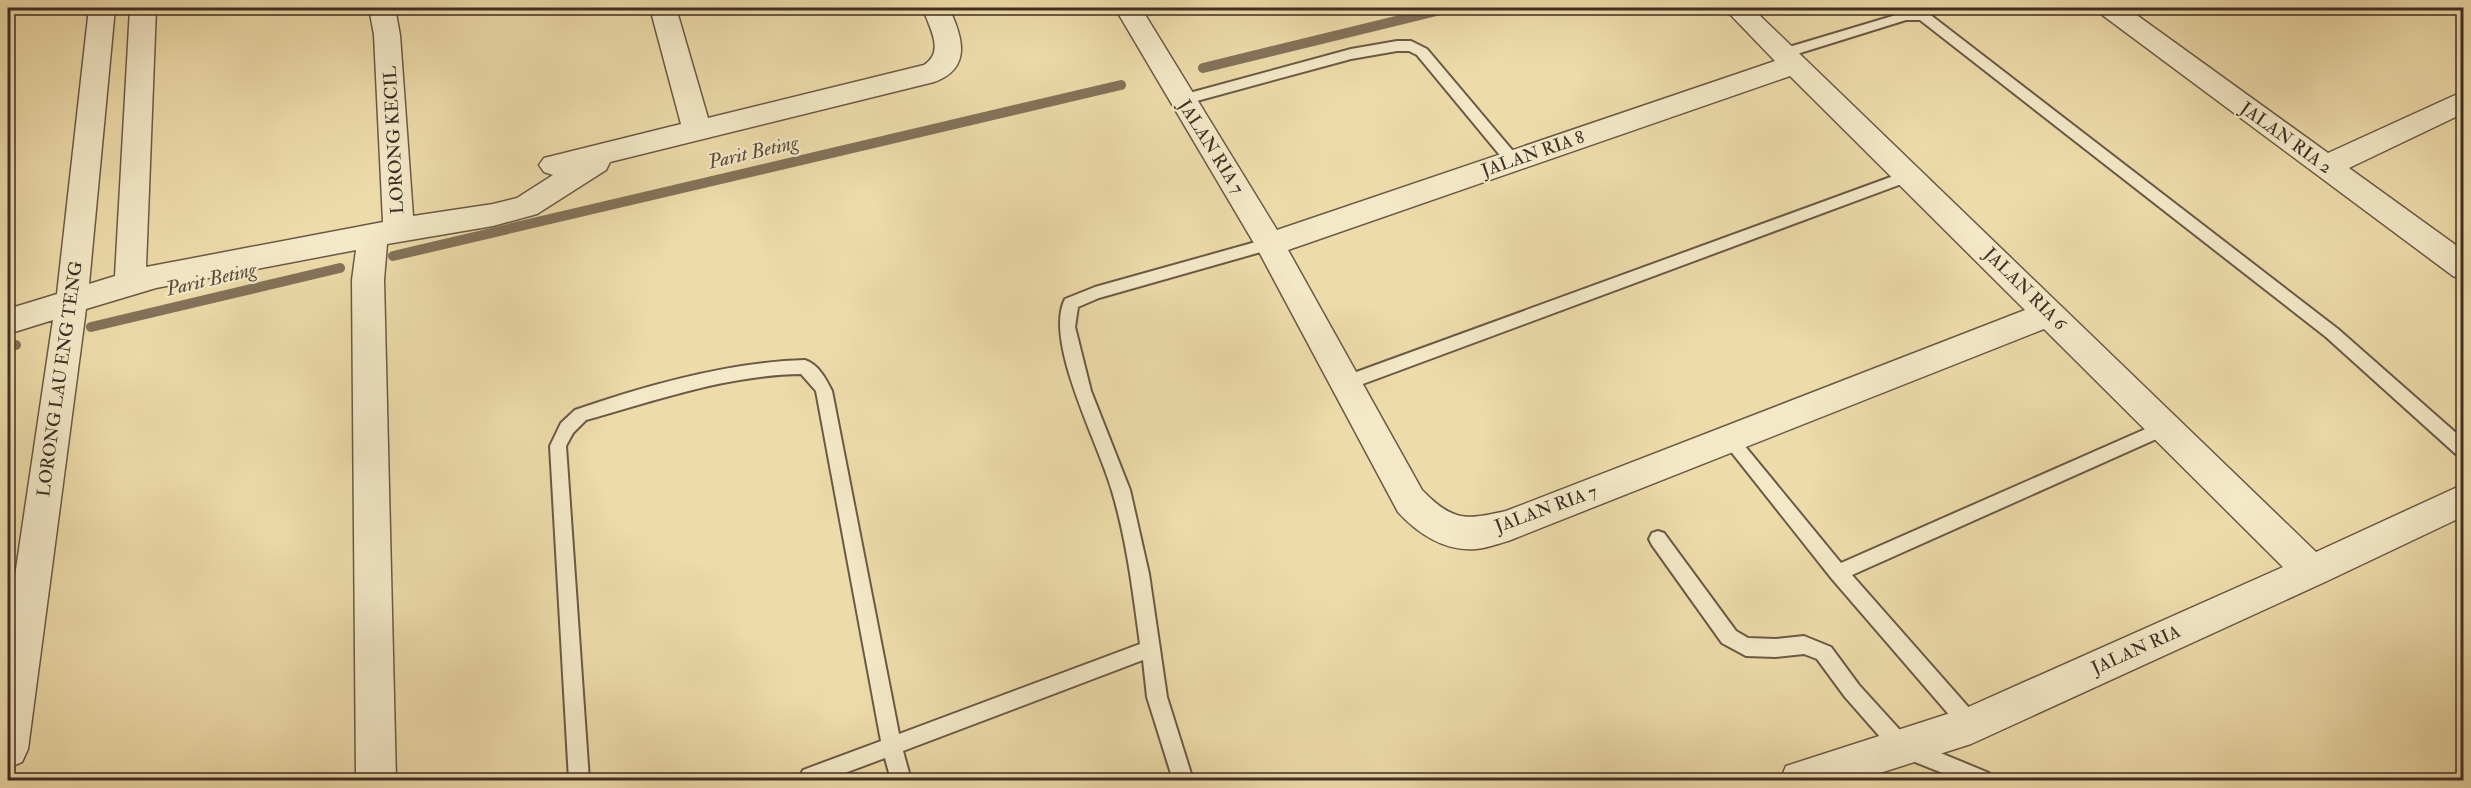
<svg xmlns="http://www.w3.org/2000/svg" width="2471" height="788" font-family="'IM FELL Double Pica',serif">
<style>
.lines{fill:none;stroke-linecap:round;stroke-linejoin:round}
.stream{stroke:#847259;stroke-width:10}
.service-casing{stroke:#6a5946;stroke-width:4}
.minor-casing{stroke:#6a5946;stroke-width:3}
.service{fill:#f3e8c7;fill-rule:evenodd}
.minor{fill:#f3e8c7;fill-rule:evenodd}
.labels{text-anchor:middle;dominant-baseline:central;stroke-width:4.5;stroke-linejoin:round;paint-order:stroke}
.street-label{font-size:18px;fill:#3e2e25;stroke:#f3e8c7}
.water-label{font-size:20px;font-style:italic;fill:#5b4a3b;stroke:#f3e8c7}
</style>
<rect width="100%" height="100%" fill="#eddba9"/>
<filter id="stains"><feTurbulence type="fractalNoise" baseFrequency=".00333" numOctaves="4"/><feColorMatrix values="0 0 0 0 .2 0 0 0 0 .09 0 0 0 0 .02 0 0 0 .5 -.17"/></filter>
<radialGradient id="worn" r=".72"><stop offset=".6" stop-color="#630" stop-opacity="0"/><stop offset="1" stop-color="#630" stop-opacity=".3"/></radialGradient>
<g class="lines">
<path class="stream" d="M1203,68L1449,8
M393,256L1121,85
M91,327L340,268
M8,347L16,345"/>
<defs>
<path id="service" d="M1906,12L1928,13L2338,329L2464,440V458L2458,456L2326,337L1920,20H1906L1784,58L1777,53L1779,50Z
M1397,41H1411L1427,49L1518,157L1520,161L1518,165H1508L1417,55L1409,51H1397L1351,59L1182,105L1175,100L1182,95L1351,49Z
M1910,170L1917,175L1915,179L1352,388L1346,390L1340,388L1338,383L1340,378Z
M1270,238L1275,240L1278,244L1275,248L1099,298L1078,307L1075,327L1091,391L1130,490L1149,574L1167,697L1193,780H1173L1147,697L1143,660L903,751L911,780H891L885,758L826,780H802L800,777L803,770L881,741L816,391L801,374C727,375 657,400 586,420L573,433L566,446L589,780H569L550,446L561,423L575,410C647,385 729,362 805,360C819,365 826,379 832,391L899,734L1140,644C1133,593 1127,541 1112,491C1100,446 1043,341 1065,299L1095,287Z
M2166,420L2172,422L2174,427L2172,432L1852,575L1978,718L1981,725L1978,732L1971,734L1964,732L1832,579L1721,439L1723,434L1729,432L1735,434L1841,563Z
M1658,531L1664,533L1736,631L1748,638L1776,639L1804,636L1831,647L1859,685L1909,740L1989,773L1992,780H1960L1895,754L1845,697L1817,659L1804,654L1776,657L1746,656L1722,643L1652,545L1649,539L1652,533Z"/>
<path id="minor" d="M89,8H115L89,284L115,276L130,8H156L146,267L383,222L374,35L369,8H395L400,35L413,216L493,204L517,198L553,175L544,172L539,165L544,158L681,124L650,8H676L708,118L924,65C946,51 928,26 923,8H949C962,36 973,68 934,82L610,162L606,170L537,214L493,226L387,244L384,280L396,780H356L352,280L356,250L156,288L86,309L28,749L22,762L8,768V623L53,320L8,334V309L57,294Z
M1115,8H1141L1277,230L1775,61L1724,8H1752L2316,552L2464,484V516L2325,582L1971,744L1858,780H1780L1786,766L1966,708L2283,567L2044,329L1508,541C1497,544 1487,548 1476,549C1445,552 1417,533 1398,512L1258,250ZM1790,76L2025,310L1506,511C1466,520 1453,522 1422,490L1288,250Z
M2097,8H2127L2328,153L2464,91V113L2349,168L2464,251V280L2453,276L2101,14Z"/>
</defs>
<use href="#service" class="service-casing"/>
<use href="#minor" class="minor-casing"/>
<use href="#service" class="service"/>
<use href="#minor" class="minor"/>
</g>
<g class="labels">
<g class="street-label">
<text transform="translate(2286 138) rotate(36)">JALAN RIA 2</text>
<text transform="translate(394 140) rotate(-93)">LORONG KECIL</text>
<text transform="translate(1211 147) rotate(58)">JALAN RIA 7</text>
<text transform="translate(1533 154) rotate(-19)">JALAN RIA 8</text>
<text transform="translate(2025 289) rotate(45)">JALAN RIA 6</text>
<text transform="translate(60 379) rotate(-82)">LORONG LAU ENG TENG</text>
<text transform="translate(1546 509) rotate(-20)">JALAN RIA 7</text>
<text transform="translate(2136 650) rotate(-24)">JALAN RIA</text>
</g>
<g class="water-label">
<text transform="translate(753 152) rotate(-13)">Parit Beting</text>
<text transform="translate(211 279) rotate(-13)">Parit Beting</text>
</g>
</g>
<rect width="2471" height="788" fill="none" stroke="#eddba9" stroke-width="30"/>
<rect x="9" y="9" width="2453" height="770" fill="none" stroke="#3e2e25" stroke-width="3"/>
<rect x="15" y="15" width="2441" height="758" fill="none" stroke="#3e2e25" stroke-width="1.5"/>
<rect width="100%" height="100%" filter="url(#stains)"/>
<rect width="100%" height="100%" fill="url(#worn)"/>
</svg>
